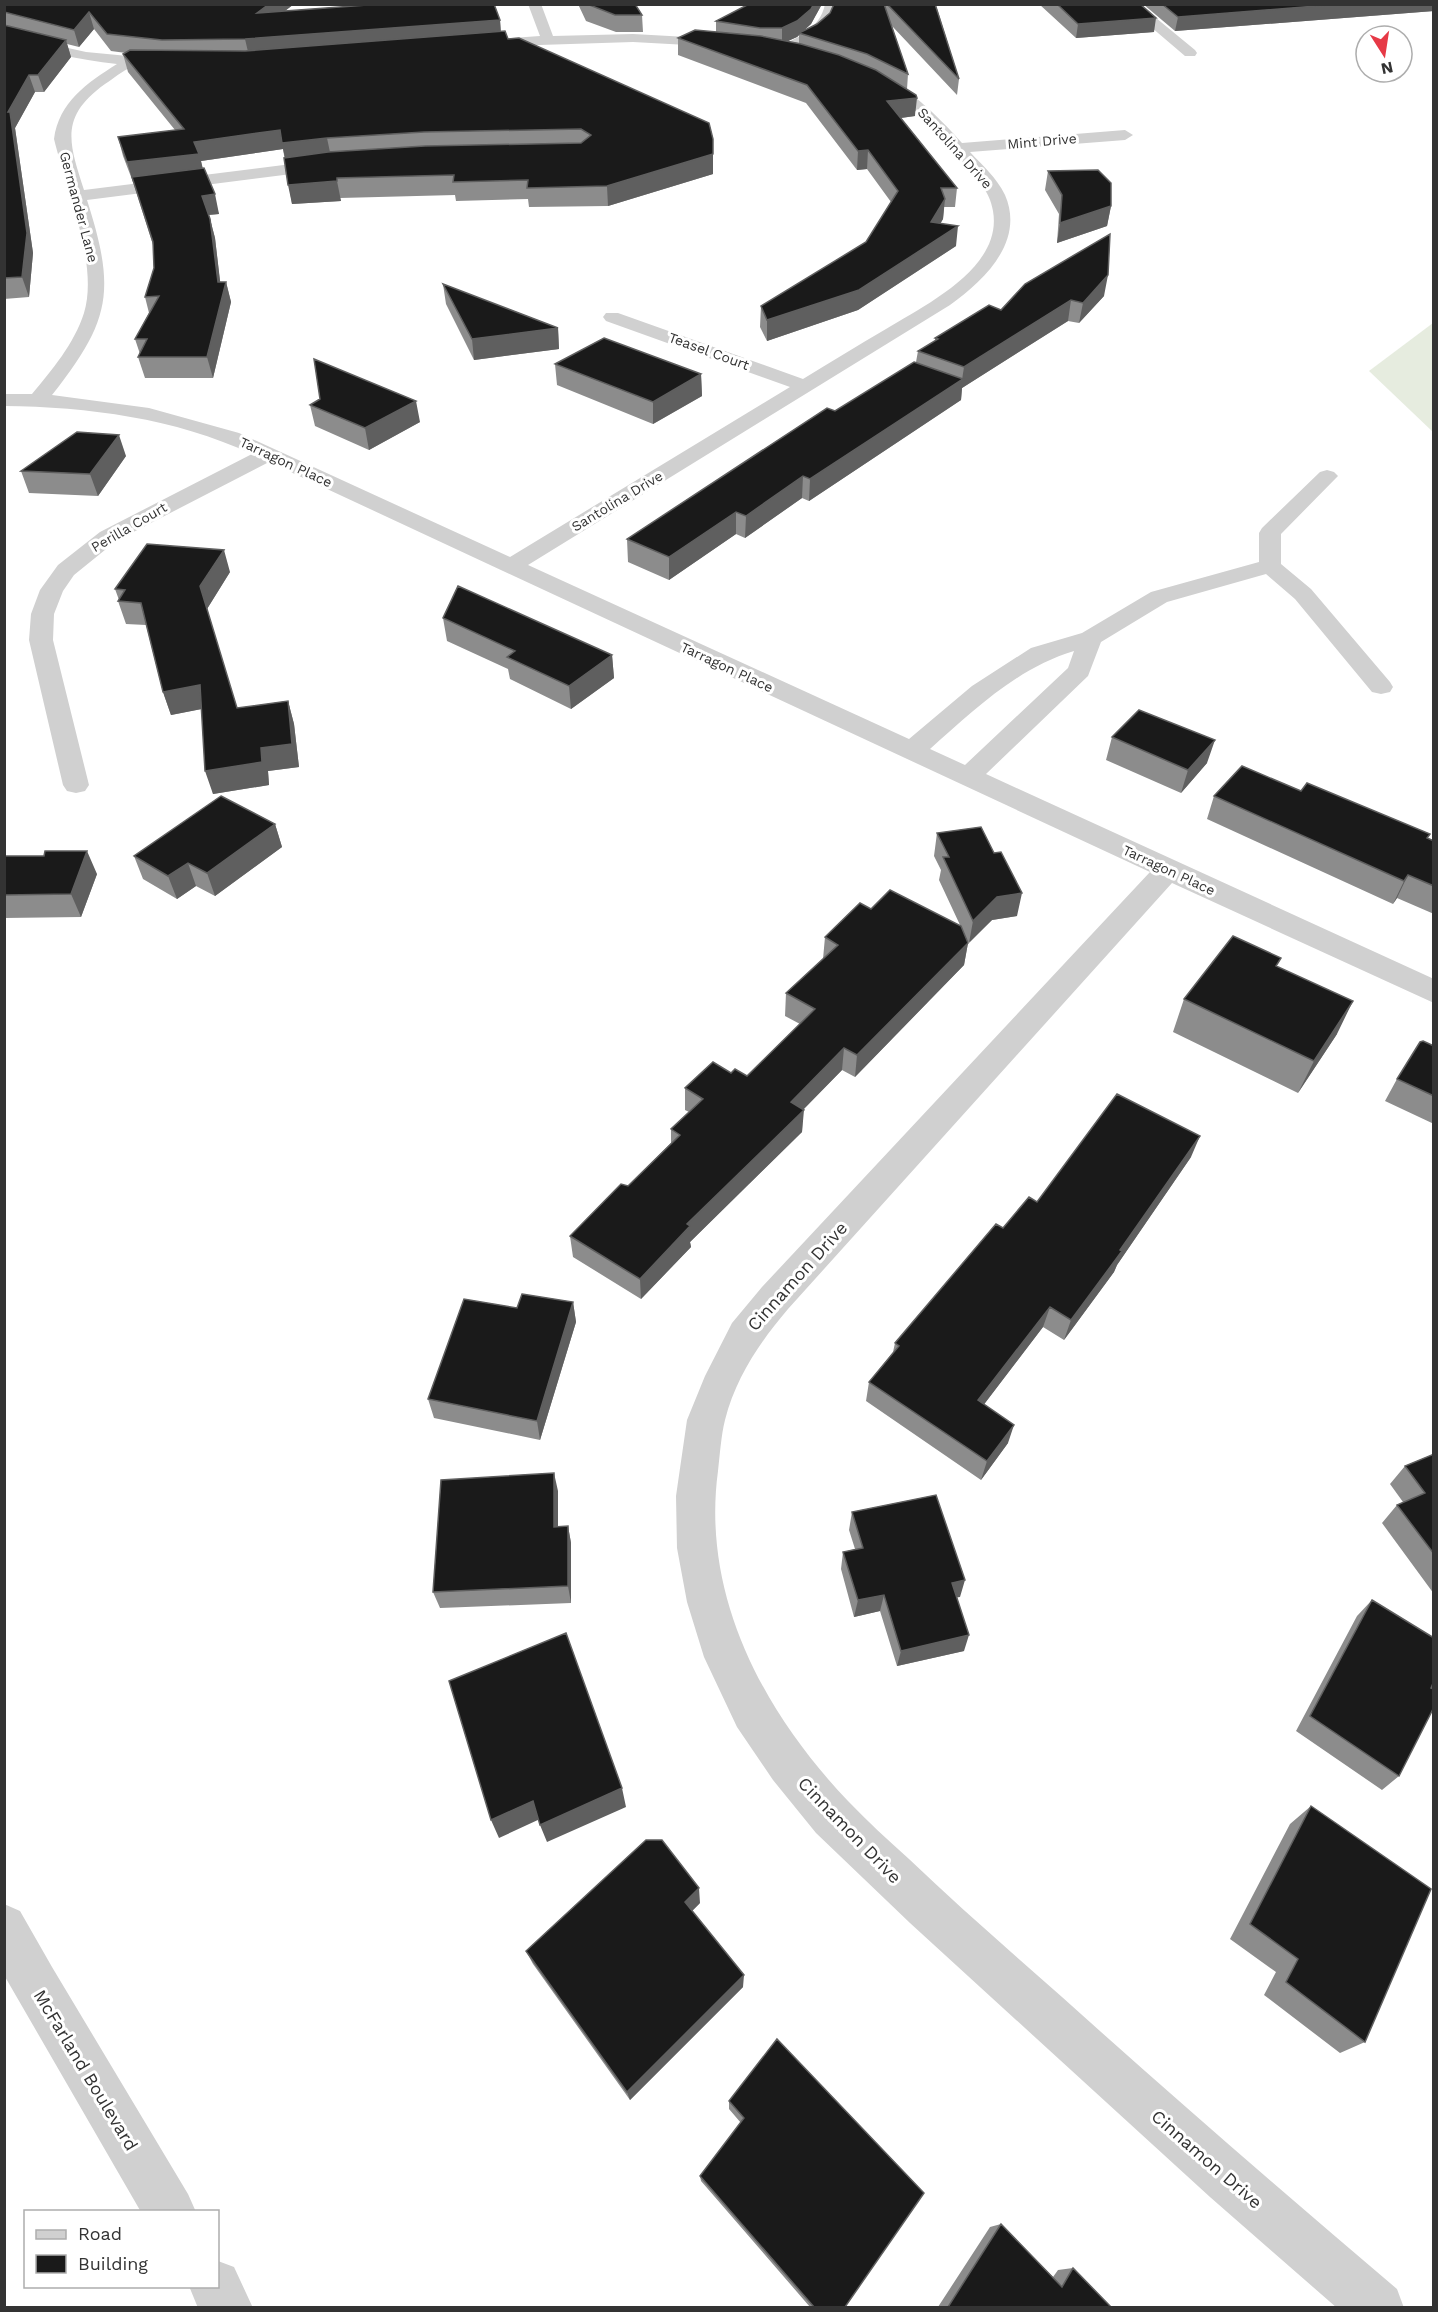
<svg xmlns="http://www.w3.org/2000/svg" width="1438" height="2312" font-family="'Work Sans',sans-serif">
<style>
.green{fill:#e6ecdf}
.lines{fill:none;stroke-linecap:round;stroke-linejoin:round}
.minor{fill:#d0d0d0;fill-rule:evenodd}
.wall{fill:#8c8c8c;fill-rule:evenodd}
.shaded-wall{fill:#5f5f5f}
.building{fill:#1a1a1a;stroke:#5f5f5f;stroke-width:1.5}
.labels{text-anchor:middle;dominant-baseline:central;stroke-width:6;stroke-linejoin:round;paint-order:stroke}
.far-street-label{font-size:14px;fill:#333;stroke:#fff}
.near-street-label{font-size:18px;fill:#333;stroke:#fff}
</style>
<rect width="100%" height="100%" fill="#fff"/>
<path class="green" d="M1433,323V432L1369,371Z"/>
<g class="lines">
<path class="minor" d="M528,4H541L553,36L633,34L724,39L731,43L724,47L633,42L477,47L475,44L482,40L540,36Z
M825,4H837C836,11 835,17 831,23C823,35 788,59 773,55L771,52L773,49C795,39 820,30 825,4Z
M1124,4H1139L1195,50L1197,53L1195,56H1185Z
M4,29L50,44L86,52L170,60L177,64C166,75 145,62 132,67C123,70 113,79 105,84C59,117 69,143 84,190L331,159L339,164L331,169L87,200C116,291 111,320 52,395L149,408L239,433L510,557L790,387L606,321L603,317L606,313H618L803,379C831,362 858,345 886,329C925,305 1003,268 993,211C990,191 976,177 962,162C935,131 910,104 873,85L871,82L873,79C898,73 947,126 962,143L1125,130L1133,135L1125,140L970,152C982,165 997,178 1005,195C1025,241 985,280 950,305L528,565L909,739L972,686L1031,648L1082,633L1151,592L1259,562V533L1262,528L1320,472L1327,470L1334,472L1338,476L1281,534V564L1311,589L1390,682L1393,687L1390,692L1381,694L1372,692L1295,599L1266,574L1167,602L1101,642L1088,676L986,774L1434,979V1003L1172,883L788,1309C760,1342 736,1377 725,1420C721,1436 720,1454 718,1471C701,1596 764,1713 848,1801C867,1821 888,1840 909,1859C958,1906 1010,1951 1062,1997C1172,2096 1284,2193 1397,2289L1404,2308H1337L1210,2197L910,1923L816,1833L773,1780L737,1727L704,1657L687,1602L677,1548L676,1496L687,1420L705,1376L732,1323L762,1287L1150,872L269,462L116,541L74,575L63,591L54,614L53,640L89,785L85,791L76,793L67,791L63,785L29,640L31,614L40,590L58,565L100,532L252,454C174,418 89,407 4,406V394H32C52,370 74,344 84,313C99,264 66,189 54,139C59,102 87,83 117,64C78,60 41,51 4,38ZM1074,651L1068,668L965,765L930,749C973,711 1017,668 1074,651Z
M4,1904L20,1911L52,1967L188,2194L196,2212H141L4,1975Z
M218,2261L234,2267L253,2308H198L189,2286H218Z"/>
</g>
<path class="wall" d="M4,4H294L285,11L500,20L501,32L508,39L713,139V174L608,206L529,207L528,199L456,201L455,195L340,198L341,201L292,204L283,149L201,161L202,168L219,214L209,215L215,238L220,282H226L231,302L213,378H145L138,357L140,354L135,339L149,313L145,297L154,268L153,245L133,182L123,156L118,137L175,130L128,72L123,54L126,53L111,51L94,29L79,47L67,44L71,57L44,92H35L15,128L33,253L29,297L4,299Z
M578,4H635L642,15L643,32H616L586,21Z
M744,4H822L811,24L803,31L817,24L830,13L834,4H947L936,5L959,79L957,95L892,26L908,74L907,89L915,116L901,118L957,188L955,207H944L943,219L940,224L956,246L858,310L767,341L760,327L761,306L866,242L891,202L867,169L857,170L806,103L678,55V38L716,32V21L745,7ZM799,35V43L787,41L797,37Z
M1039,4H1140L1154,32L1076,38Z
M1143,4H1434V11L1175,31Z
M1048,171L1111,206L1107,226L1057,243L1059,214L1045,190Z
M443,284L558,328L559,349L474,360L446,304Z
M1104,296L1079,323L1068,321L962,388L961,400L809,501L802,498L745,538L736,534L669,580L628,562L627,539L835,411L916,362L918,351L935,341V338L1001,310Z
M555,364L701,374L702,396L653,424L557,385Z
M310,405L420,422L369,450L315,426Z
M126,456L98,496L29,493L21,471Z
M230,572L207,609L237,708L288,701L294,724L299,767L268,771L269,785L213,794L201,709L171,715L163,692L146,625L126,624L118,601L119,600L115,589Z
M443,618L612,655L614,678L571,709L510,679L508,669L447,641Z
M1112,737L1207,763L1181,793L1106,760Z
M1301,791L1430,834L1428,838L1434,841V914L1397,898L1393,904L1207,819L1214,796Z
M275,824L282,847L215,896L196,886L177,899L143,879L134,856Z
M937,833L1017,916L992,920L968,943L964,965L855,1077L842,1070L803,1110L802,1132L690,1242L691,1247L641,1299L573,1257L570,1236L628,1186L671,1143V1129L689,1112L685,1110V1088L731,1073L747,1076L800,1024L785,1016L786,993L823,959L825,937L871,909L960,925L939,880L941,870L934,856Z
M4,856L97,874L81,917L4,918Z
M1184,999L1337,1034L1298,1093L1173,1032Z
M1434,1046V1124L1385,1101L1397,1079Z
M1191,1157L1117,1265L1114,1272L1064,1340L1043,1327L984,1404L1008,1443L981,1480L866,1401L869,1382L893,1352L895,1343L1003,1228L1037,1202Z
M573,1302L576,1322L540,1440L434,1418L428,1399L517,1308Z
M1434,1454V1594L1382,1523L1397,1505L1403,1502L1390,1484L1405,1466Z
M558,1491V1526H568L571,1543V1603L440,1608L433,1592Z
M852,1512L960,1597H957L964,1651L897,1666L880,1611L854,1617L841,1569L843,1552L855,1549L849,1530Z
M1372,1600L1431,1688L1399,1776L1382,1790L1296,1731L1357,1616Z
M1311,1806L1365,2042L1340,2053L1264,1995L1276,1972L1230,1939L1290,1824Z
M700,1903L692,1911L743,1987L630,2100L533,1964L526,1951Z
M777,2039L845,2307H810L701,2181L700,2176L741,2123L729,2109V2101Z
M1001,2224L1053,2277L1058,2270L1073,2268L1111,2307H938L990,2227Z"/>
<path class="shaded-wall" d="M269,4H294L260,30L257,13Z
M814,4H822L811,24L797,37L782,44V28Z
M1341,4H1434V11L1175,31L1178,17Z
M89,12L94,29L79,47L74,30Z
M1156,18L1154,32L1076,38L1078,24Z
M500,20L501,37L249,56L245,39Z
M66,40L71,57L44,92L38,75Z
M29,75L35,92L15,128L33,253L29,297L22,277L8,112Z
M917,98L915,116L886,120L887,101Z
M280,130L327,138L331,157L286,162L283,149L201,161L204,173L133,182L127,162L194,142Z
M868,150L867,169L857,170L858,151Z
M713,154V174L608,206L607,186Z
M337,181L341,201L292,204L288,185Z
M215,194L219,214L207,215L202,196Z
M945,199L943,219L929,242L931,222Z
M1111,206L1107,226L1057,243L1060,223Z
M210,219L215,238L222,297L226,282L231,302L213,378L207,357L218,282Z
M958,226L956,246L858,310L767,341V320Z
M1108,275L1104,296L1079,323L1083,303Z
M1071,300L1068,321L962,388L961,400L809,501L810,479L962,380L964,367Z
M558,328L559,349L474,360L472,339Z
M701,374L702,396L653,424V402Z
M416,401L420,422L369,450L365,428Z
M119,435L126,456L98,496L90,474Z
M803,476L802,498L745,538L746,516Z
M736,512V534L669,580V557Z
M224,550L230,572L207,609L200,586Z
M612,655L614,678L571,709L569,686Z
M200,685L207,708L171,715L163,692Z
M288,701L294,724L299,767L268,771L269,785L213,794L205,771L261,748Z
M1215,740L1207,763L1181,793L1188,770Z
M275,824L282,847L215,896L207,873Z
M87,851L97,874L81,917L71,894Z
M188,863L196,886L177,899L168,876Z
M1408,875L1397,898L1393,904L1404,881Z
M1022,893L1017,916L992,920L969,943L973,921L997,897Z
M968,943L964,965L855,1077L857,1055Z
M1353,1001L1337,1034L1298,1093L1314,1061Z
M844,1048L842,1070L789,1124L791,1102Z
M804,1110L802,1132L690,1242L691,1247L641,1299L640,1279L687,1224Z
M1200,1136L1191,1157L1117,1265L1114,1272L1064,1340L1071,1320Z
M573,1302L576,1322L540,1440L537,1421Z
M1050,1307L1043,1327L973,1419L978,1400Z
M1014,1425L1008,1443L981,1480L987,1461Z
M554,1473L558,1491V1544L554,1527Z
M568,1526L571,1543V1603L568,1586Z
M965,1580L960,1597L947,1599L952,1583Z
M884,1595L880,1611L854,1617L858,1600Z
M969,1635L964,1651L897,1666L901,1651Z
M622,1788L626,1807L547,1842L540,1825Z
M533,1801L540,1819L499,1838L491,1820Z
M699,1888L700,1903L686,1917L685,1902Z
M744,1975L743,1987L630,2100L627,2092Z"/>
<path class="building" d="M4,4H269L257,13L381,4H494L500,20L245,39L162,40L107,34L89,12L74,30L4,12Z
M587,4H635L642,15H615Z
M749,4H814L811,9L797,21L782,28H760L716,21Z
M834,4H884L908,74L867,54L799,33L817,24L830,13Z
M887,4H935L959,79Z
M1057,4H1140L1156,18L1078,24Z
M1162,4H1341L1178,17Z
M4,25L66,40L38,75H29L8,112H10L27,233L22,277L4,278Z
M695,30L761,36L801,44L839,55L876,70L916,95L917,98L887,101L957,188H941L945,199L931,222L958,226L859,290L767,320L761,306L866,242L898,191L868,150L858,151L807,85L678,38Z
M505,31L508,39L519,38L709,123L713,139V154L607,186L527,188L528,180L453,182L454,175L337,178V181L288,185L284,158L328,152L425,146L581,143L591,135L581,129L424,132L327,138L282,143L280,130L194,142L199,154L127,162L118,137L184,129L123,54L130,50L245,51Z
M204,168L215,194L202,196L210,219L218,282H226L207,357H138L147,339H135L159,296L145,297L154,268L153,242L132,177Z
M1098,170L1111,183V206L1060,223L1062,195L1048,171Z
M1110,234L1108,275L1083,303L1071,300L964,367L918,351L938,339L935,338L989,305L1001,310L1025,284Z
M443,284L558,328L472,339Z
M604,338L701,374L653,402L555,364Z
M314,359L416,401L365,428L310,405L320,399Z
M914,362L963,379L810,479L803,476L746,516L736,512L669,557L627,539L827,408L835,411Z
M77,432L119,435L90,474L21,471Z
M147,544L224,550L200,586L237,708L288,701L292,744L261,748L262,762L205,771L200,685L163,692L141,603L118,601L125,590L115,589Z
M458,586L612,655L569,686L507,657L515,651L443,618Z
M1139,710L1215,740L1188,770L1112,737Z
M1242,766L1301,791L1307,783L1430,834L1427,838L1434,841V886L1408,875L1404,881L1214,796Z
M221,796L275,824L207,873L188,863L168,876L134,856Z
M981,827L994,853L1001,852L1022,893L997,897L973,921L943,857H949L937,833Z
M45,851H87L71,894L4,895V856H44Z
M890,890L961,926L968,943L857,1055L844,1048L791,1102L804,1110L687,1224L690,1226L640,1279L570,1236L621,1184L628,1186L680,1135L671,1129L703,1099L685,1088L713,1062L731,1073L735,1069L747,1076L815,1009L786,993L838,945L825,937L860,903L871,909Z
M1233,936L1281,958L1276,966L1353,1001L1314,1061L1184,999Z
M1423,1041L1434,1046V1096L1397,1079L1420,1042Z
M1117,1094L1200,1136L1120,1250L1122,1251L1071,1320L1050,1307L978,1400L1014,1425L987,1461L869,1382L899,1346L895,1343L996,1224L1003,1228L1029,1197L1037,1202Z
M522,1294L573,1302L537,1421L428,1399L464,1299L517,1308Z
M1434,1454V1554L1397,1505L1425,1493L1405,1466Z
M554,1473V1527L568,1526V1586L433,1592L441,1480Z
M936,1495L965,1580L952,1583L969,1635L901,1651L884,1595L858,1600L843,1552L863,1548L852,1512Z
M1372,1600L1434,1638V1681L1431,1688L1434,1689V1707L1399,1776L1310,1716Z
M566,1633L622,1788L540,1825L533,1801L491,1820L449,1681Z
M1311,1806L1431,1889L1365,2042L1286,1982L1298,1959L1250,1924Z
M646,1840H662L699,1888L685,1902L744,1975L627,2092L526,1951Z
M777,2039L924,2193L845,2307H814L700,2176L744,2118L729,2101Z
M1001,2224L1062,2287L1073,2268L1111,2307H948Z"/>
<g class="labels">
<g class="far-street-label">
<text transform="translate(1042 141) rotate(-5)">Mint Drive</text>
<text transform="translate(955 148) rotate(48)">Santolina Drive</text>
<text transform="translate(79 207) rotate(75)">Germander Lane</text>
<text transform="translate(709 351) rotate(20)">Teasel Court</text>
<text transform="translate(286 462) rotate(25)">Tarragon Place</text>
<text transform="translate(617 501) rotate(-31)">Santolina Drive</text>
<text transform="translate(129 527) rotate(-30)">Perilla Court</text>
<text transform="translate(727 667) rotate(25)">Tarragon Place</text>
<text transform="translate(1169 870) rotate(25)">Tarragon Place</text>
</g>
<g class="near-street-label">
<text transform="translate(797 1276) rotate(-48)">Cinnamon Drive</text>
<text transform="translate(850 1830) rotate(46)">Cinnamon Drive</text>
<text transform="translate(86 2070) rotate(59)">McFarland Boulevard</text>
<text transform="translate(1207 2159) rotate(41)">Cinnamon Drive</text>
</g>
</g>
<rect width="1438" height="2312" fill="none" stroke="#333333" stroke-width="12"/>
<rect x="24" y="2210" width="195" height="78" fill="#ffffff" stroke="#adadad" stroke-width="1.5"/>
<rect x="36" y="2230" width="30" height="9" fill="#d0d0d0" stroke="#adadad" stroke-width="1.5"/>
<text x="78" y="2240" font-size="18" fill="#333333">Road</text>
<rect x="36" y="2255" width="30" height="18" fill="#1a1a1a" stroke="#adadad" stroke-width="1.5"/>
<text x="78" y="2270" font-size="18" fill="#333333">Building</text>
<g transform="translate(1384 54) rotate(168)"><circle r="28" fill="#ffffff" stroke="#adadad" stroke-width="1.5"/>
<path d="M0-4.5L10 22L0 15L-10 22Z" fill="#e63946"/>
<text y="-9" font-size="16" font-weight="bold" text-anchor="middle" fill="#333333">N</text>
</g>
</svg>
